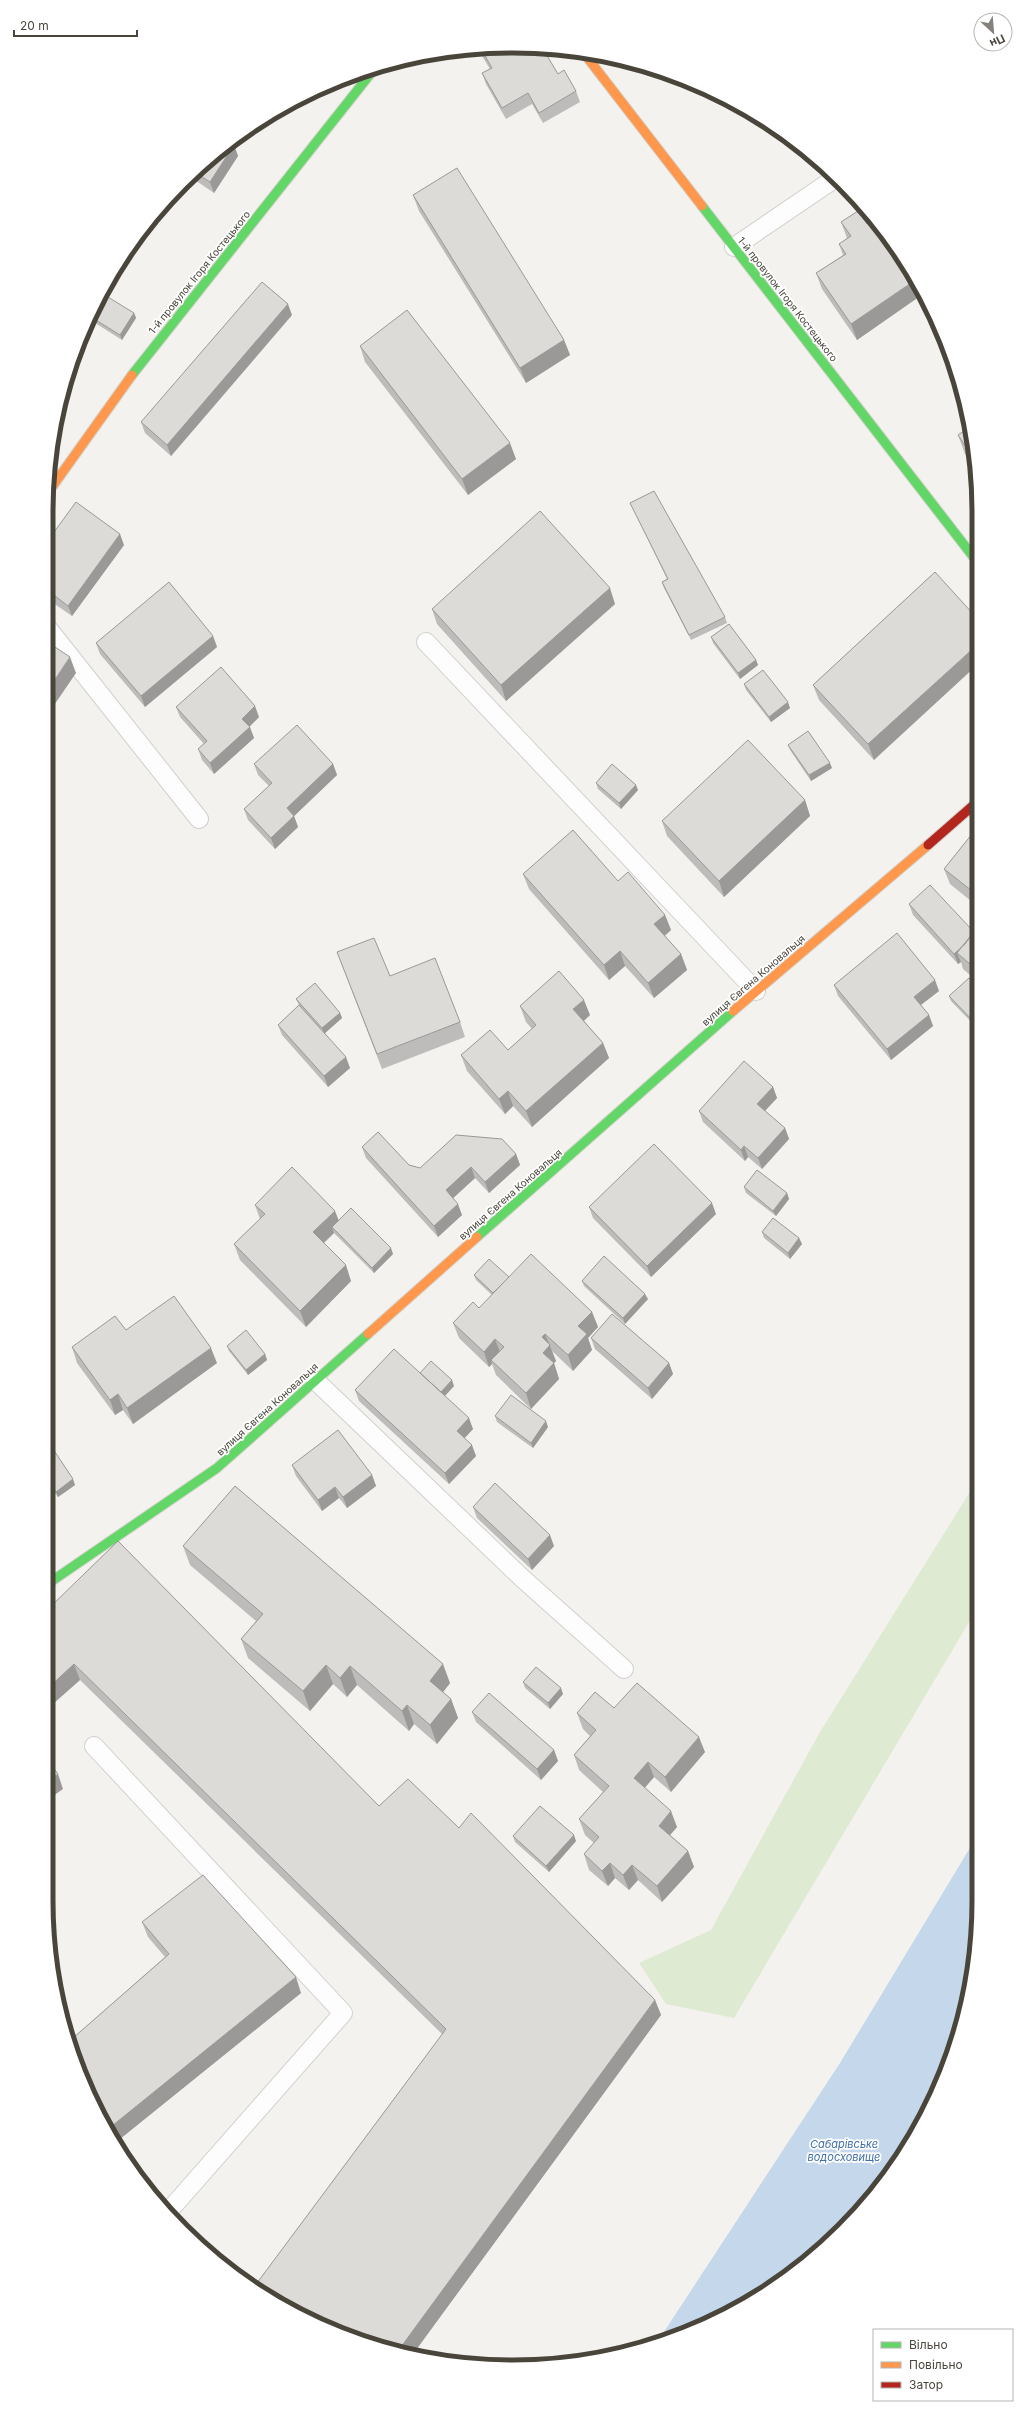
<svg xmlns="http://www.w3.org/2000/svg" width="1025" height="2413" font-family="Inter,sans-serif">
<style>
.green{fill:#deead2}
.water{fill:#c5d7eb}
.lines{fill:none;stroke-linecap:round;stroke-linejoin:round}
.lane-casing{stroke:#d1d0cc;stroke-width:20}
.fast-casing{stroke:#d1d0c7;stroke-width:11}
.slow-casing{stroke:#d1d0c7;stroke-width:11}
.jam-casing{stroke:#d1d0c7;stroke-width:11}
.lane{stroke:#fdfdfd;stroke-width:18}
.fast{stroke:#63d668;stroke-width:9}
.slow{stroke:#ff974d;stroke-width:9}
.jam{stroke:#b3261e;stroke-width:9}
.wall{fill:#bdbcba}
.shaded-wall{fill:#9a9997}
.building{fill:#dcdbd8;stroke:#9a9997}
.labels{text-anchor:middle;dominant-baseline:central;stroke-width:3.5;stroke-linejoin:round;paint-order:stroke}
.street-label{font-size:10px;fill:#49453b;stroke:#fff}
.water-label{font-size:11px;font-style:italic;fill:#4070a9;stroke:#fff}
.rim{fill:none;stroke:#49453b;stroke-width:5}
</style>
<rect width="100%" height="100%" fill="#f3f2ef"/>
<path class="green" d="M978,1479V1607L734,2018L666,2004L639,1963L711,1930L820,1732Z"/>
<path class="water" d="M979,1833V1900L975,1962L954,2050L931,2107L882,2185L820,2251L746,2304L656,2344L840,2063Z"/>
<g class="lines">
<defs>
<path id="lane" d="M734,247L834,179
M46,626L199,819
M426,642L756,991
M316,1381L522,1578L624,1669
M94,1746L343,2013L167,2213"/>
<path id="fast" d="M702,206L975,559
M132,375L375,68
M477,1237L733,1011
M46,1585L217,1468L368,1334"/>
<path id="slow" d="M583,52L702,206
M47,494L132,375
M733,1011L928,845
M368,1334L477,1237"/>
<path id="jam" d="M928,845L976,803"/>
</defs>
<use href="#lane" class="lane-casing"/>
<use href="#fast" class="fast-casing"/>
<use href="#slow" class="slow-casing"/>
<use href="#jam" class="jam-casing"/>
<use href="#lane" class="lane"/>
<use href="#fast" class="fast"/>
<use href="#slow" class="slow"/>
<use href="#jam" class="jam"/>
</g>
<path class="wall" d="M479,47H482L558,74L576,91L580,102L543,123L532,104L506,119L486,84L482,73L490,69L482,56Z
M228,143L234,145L238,156L214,193L192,178L180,195L176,192Z
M413,195L564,340L570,355L526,383L419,211Z
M873,220L923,294L857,340L822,289L816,273L843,255L839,244L847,238L841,222L867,224Z
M139,237L141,243L118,276L113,272Z
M98,302L134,313L136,318L122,340L92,321L91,318Z
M292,315L171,456L145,433L141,422Z
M360,346L516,459L468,495L365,362Z
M958,435L975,451V469L965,454Z
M630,503L725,617L727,623L691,640L664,588L662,582L667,579L633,508Z
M46,543L124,545L72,616L46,598Z
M935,572L874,760L819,700L813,685Z
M615,604L506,701L437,624L432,609Z
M213,636L217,647L145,707L100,654L96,643Z
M711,637L756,660L758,665L740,679L713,643Z
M744,684L790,708L771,722L746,690Z
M176,707L259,717L249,727L254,738L214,774L202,760L198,749L204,744L180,717Z
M788,745L832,768L811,781L790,750Z
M254,764H333L337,775L294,816L298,827L275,849L248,820L244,809L269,786L258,775Z
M596,783L638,790L621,809L598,789Z
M805,800L810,816L724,897L667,836L662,821Z
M976,829V905L950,884L944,869Z
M523,874L618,881L665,915L671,930L665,936L681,954L687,970L654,998L625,966L609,980L529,889Z
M909,904L974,932L976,929V980L963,969L961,962L958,964L913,915Z
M337,952L390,976L460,1022L465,1037L382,1069Z
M834,985L939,991L921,1005L929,1015L933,1026L891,1060L838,996Z
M976,986L977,1028L951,1001L949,996Z
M296,999L340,1013L342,1018L325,1033L350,1068L328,1087L282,1035L278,1025L299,1005Z
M520,1006L590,1015L584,1021L603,1043L609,1058L532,1127L513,1106L505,1114L467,1071L461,1055L508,1050L532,1029L526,1022Z
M773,1087L777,1098L765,1111L785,1128L789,1139L762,1169L748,1157L745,1161L703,1122L699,1111Z
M362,1147L409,1165L420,1168L516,1154L520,1165L489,1193L475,1178L453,1198L462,1215L438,1237L366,1158Z
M744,1187L787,1193L789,1199L776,1216L746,1193Z
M255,1205L339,1221L393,1254L374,1273L334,1233L324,1243L351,1281L306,1327L240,1260L234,1244L260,1219Z
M589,1207L716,1214L651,1277L593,1218Z
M762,1232L799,1238L802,1244L790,1259L764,1238Z
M474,1275L509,1277L592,1312L598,1327L588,1338L592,1350L573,1371L552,1351L556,1361L554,1363L559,1379L531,1409L496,1375L492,1364L489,1367L459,1338L453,1323L479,1308L492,1295L476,1280Z
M582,1281L648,1299L625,1324L584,1286Z
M126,1330L217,1363L133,1424L123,1410L115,1415L77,1363L72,1347Z
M591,1338L669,1363L673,1374L652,1399L595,1349Z
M227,1346L265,1354L267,1360L248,1375L229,1351Z
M420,1373L454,1386L445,1396L473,1429L464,1438L476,1456L449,1484L359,1401L355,1390Z
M495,1416L548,1427L533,1448L497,1422Z
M46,1449L75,1485L58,1497L46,1480Z
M292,1465L372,1475L376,1486L347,1508L339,1498L322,1511L296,1476Z
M473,1507L554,1546L532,1570L477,1518Z
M183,1546L450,1683L443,1692L451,1699L458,1718L437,1744L414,1724L409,1731L357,1685L347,1697L333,1684L310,1711L248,1658L241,1639L256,1621L190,1565Z
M46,1611L379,1806L459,1828L655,2000L661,2015L413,2354L363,2342L442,2034L80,1680L46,1710Z
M523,1682L563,1694L550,1709L525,1688Z
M614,1708L705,1752L671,1792L654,1777L645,1788L677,1827L670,1835L688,1851L694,1867L662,1902L638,1880L629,1890L615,1878L608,1886L589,1870L584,1854L594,1843L585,1835L579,1819L603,1792L579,1770L574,1755L590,1736L583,1729L577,1713Z
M472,1712L554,1750L558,1761L541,1780L476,1722Z
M513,1836L576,1841L549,1872L515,1842Z
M142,1922L301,1993L115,2143L109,2134L73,2038L165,1957L148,1937Z"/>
<path class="shaded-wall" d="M234,145L238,156L214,193L210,182Z
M191,177L192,178L180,195L178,190Z
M139,237L141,243L118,276L116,269Z
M914,281L923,294L857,340L851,324Z
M288,304L292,315L171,456L167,445Z
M134,313L136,318L122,340L120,335Z
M564,340L570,355L526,383L520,368Z
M510,443L516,459L468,495L462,479Z
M120,534L124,545L72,616L68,606Z
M610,588L615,604L506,701L501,685Z
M213,636L217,647L145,707L141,696Z
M976,646V666L874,760L868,744Z
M70,657L76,673L46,717V693Z
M756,660L758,665L740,679L738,673Z
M788,702L790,708L771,722L769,717Z
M255,706L259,717L246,730L242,719Z
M250,727L254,738L214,774L210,763Z
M830,763L832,768L811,781L809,775Z
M333,764L337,775L291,819L287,808Z
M636,785L638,790L621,809L619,803Z
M805,800L810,816L724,897L719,881Z
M294,816L298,827L275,849L271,838Z
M665,915L671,930L660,939L654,924Z
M976,934L957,953L961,962L958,964L954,954Z
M620,951L625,966L609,980L604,965Z
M681,954L687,970L654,998L648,983Z
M935,980L939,991L918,1007L914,997Z
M584,1000L590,1015L579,1025L573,1009Z
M340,1013L342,1018L324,1034L322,1028Z
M929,1015L933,1026L891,1060L887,1049Z
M603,1043L609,1058L532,1127L526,1111Z
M346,1057L350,1068L328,1087L324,1076Z
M773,1087L777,1098L761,1115L757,1104Z
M508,1091L513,1106L505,1114L499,1099Z
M785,1128L789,1139L762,1169L758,1158Z
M744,1146L748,1157L745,1161L741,1150Z
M516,1154L520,1165L489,1193L485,1182Z
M471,1167L475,1178L450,1201L446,1190Z
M787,1193L789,1199L776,1216L773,1211Z
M712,1203L716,1214L651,1277L647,1266Z
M458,1204L462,1215L438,1237L434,1226Z
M335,1211L341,1226L332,1227L334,1233L319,1247L313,1232Z
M799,1238L802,1244L790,1259L788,1253Z
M391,1248L393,1254L374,1273L372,1268Z
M346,1265L351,1281L306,1327L300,1311Z
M645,1294L648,1299L625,1324L623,1318Z
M592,1312L598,1327L588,1338L592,1350L573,1371L568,1355L578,1326Z
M545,1334L556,1361L553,1364L554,1363L559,1379L531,1409L526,1393L543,1353L542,1337Z
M48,1337L50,1342L46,1346V1339Z
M495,1339L501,1355L491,1360L492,1364L489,1367L484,1352Z
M211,1348L217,1363L133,1424L127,1408Z
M265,1354L267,1360L248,1375L246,1370Z
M669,1363L673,1374L652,1399L648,1388Z
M452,1380L454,1386L441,1400L439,1394Z
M118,1394L123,1410L115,1415L110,1400Z
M469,1418L473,1429L461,1442L457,1431Z
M546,1421L548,1427L533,1448L531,1443Z
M472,1445L476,1456L449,1484L445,1473Z
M372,1475L376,1486L347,1508L343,1497Z
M73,1479L75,1485L58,1497L56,1492Z
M335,1487L339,1498L322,1511L318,1500Z
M46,1506L50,1518L46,1520Z
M550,1535L554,1546L532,1570L528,1559Z
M74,1664L80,1680L46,1710V1690Z
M443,1664L450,1683L437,1700L430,1681Z
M326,1665L333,1684L310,1711L303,1691Z
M350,1666L357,1685L347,1697L340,1678Z
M561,1688L563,1694L550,1709L548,1703Z
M451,1699L458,1718L437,1744L430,1725Z
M407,1705L414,1724L409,1731L402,1711Z
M699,1737L705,1752L671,1792L665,1777Z
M554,1750L558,1761L541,1780L537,1769Z
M648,1762L654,1777L639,1794L634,1778Z
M58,1774L63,1789L46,1801V1782Z
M671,1811L677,1827L664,1842L659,1826Z
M574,1835L576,1841L549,1872L546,1866Z
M688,1851L694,1867L662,1902L657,1886Z
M610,1863L615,1878L608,1886L602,1871Z
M632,1865L638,1880L629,1890L623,1875Z
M296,1977L301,1993L115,2143L109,2134L107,2130Z
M655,2000L661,2015L413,2354L398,2351Z"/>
<path class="building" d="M480,47L543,49L558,74L564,70L576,91L539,113L528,93L502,108L482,73L492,68Z
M230,142L234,145L210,182L196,173Z
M457,168L564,340L520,368L413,195Z
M858,211L867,224L873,220L914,281L851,324L816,273L846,254L839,244L851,236L841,222Z
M262,282L288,304L167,445L141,422Z
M103,294L134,313L120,335L91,317L98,302Z
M407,310L510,443L462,479L360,346Z
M970,427L975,451V460L958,435Z
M654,491L725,617L689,635L662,582L668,579L630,503Z
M76,502L120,534L68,606L46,589V543Z
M540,511L610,588L501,685L432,609Z
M935,572L975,616L976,646L868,744L813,685Z
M169,582L213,636L141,696L96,643Z
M729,624L756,660L738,673L711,637Z
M46,641L70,657L46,693Z
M221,667L255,706L242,719L250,727L210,763L198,749L207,741L176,707Z
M763,670L788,702L769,717L744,684Z
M297,725L333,764L287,808L294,816L271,838L244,809L272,783L254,764Z
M808,731L830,763L809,775L788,745Z
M748,740L805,800L719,881L662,821Z
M612,764L636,785L619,803L596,783Z
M976,829V894L944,869Z
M573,830L618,881L628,872L665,915L654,924L681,954L648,983L620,951L604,965L523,874Z
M930,885L974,932L965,944L954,954L909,904Z
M976,929V969L957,953Z
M897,933L935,980L914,997L929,1015L887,1049L834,985Z
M374,938L390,976L435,958L460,1022L377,1054L337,952Z
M559,971L584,1000L573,1009L603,1043L526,1111L508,1091L499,1099L461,1055L490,1030L508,1050L536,1025L520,1006Z
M969,978L976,986L977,1025L949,996Z
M315,983L340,1013L322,1028L296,999Z
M299,1005L346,1057L324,1076L278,1025Z
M744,1061L773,1087L757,1104L785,1128L758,1158L744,1146L741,1150L699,1111Z
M378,1132L409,1165L420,1168L456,1135L502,1139L516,1154L485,1182L471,1167L446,1190L458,1204L434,1226L362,1147Z
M654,1144L712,1203L647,1266L589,1207Z
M292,1167L335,1211L313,1232L346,1265L300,1311L234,1244L265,1214L255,1205Z
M757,1170L787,1193L773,1211L744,1187Z
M351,1208L391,1248L372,1268L332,1227Z
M773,1218L799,1238L788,1253L762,1232Z
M531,1254L592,1312L578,1326L587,1334L568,1355L545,1334L542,1337L550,1345L543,1353L554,1363L526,1393L491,1360L504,1347L495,1339L484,1352L453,1323L473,1302L479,1308Z
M604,1256L645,1294L623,1318L582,1281Z
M489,1259L509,1277L493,1293L474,1275Z
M174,1296L211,1348L127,1408L118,1394L110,1400L72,1347L115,1316L126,1330Z
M612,1314L669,1363L648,1388L591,1338Z
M246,1330L265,1354L246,1370L227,1346Z
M46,1334L48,1337L46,1339Z
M394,1349L469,1418L457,1431L472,1445L445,1473L355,1390Z
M431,1361L452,1380L441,1392L420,1373Z
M511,1395L546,1421L531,1443L495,1416Z
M338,1430L372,1475L343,1497L335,1487L318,1500L292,1465Z
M51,1446L73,1479L56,1492L46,1477V1449Z
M495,1483L550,1535L528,1559L473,1507Z
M235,1486L443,1664L430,1681L451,1699L430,1725L407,1705L402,1711L350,1666L340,1678L326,1665L303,1691L241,1639L263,1614L183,1546Z
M118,1541L379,1806L408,1779L459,1828L471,1813L655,2000L398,2351L363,2342L279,2305L254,2287L446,2029L74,1664L46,1690V1644L50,1640L46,1637V1611Z
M536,1667L561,1688L548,1703L523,1682Z
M637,1683L699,1737L665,1777L648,1762L634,1778L671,1811L659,1826L688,1851L657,1886L632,1865L623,1875L610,1863L602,1871L584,1854L599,1837L579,1819L609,1786L574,1755L596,1730L577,1713L595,1692L614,1708Z
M489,1693L554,1750L537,1769L472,1712Z
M46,1758L58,1774L46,1782Z
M540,1806L574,1835L546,1866L513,1836Z
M203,1875L296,1977L107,2130L71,2051L64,2025L73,2038L169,1954L142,1922Z"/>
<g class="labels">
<g class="street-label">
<text transform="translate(199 272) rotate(-51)">1-й провулок Ігоря Костецького</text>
<text transform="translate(788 299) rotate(52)">1-й провулок Ігоря Костецького</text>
<text transform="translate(753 980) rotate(-41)">вулиця Євгена Коновальця</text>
<text transform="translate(510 1194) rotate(-41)">вулиця Євгена Коновальця</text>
<text transform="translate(267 1409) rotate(-42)">вулиця Євгена Коновальця</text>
</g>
<g class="water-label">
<text x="844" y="2144">Сабарівське<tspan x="844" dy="13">водосховище</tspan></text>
</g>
</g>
<path d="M0 0H1025V2413H0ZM512 53H513A459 459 0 0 1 972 512V1901A459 459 0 0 1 513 2360H512A459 459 0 0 1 53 1901V512A459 459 0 0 1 512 53Z" fill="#fff" fill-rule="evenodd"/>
<path class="rim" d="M512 53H513A459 459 0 0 1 972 512V1901A459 459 0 0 1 513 2360H512A459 459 0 0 1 53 1901V512A459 459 0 0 1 512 53Z"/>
<rect x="873" y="2329" width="140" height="72" fill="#ffffff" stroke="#b6b5b1"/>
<rect x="881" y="2342" width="20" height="6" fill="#63d668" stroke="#b6b5b1"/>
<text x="909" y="2349" font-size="12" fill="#49453b">Вільно</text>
<rect x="881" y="2362" width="20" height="6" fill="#ff974d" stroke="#b6b5b1"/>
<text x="909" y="2369" font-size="12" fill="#49453b">Повільно</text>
<rect x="881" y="2382" width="20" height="6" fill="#b3261e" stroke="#b6b5b1"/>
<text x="909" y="2389" font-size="12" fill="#49453b">Затор</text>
<g transform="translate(993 32) rotate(154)"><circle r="19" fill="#ffffff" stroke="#b6b5b1"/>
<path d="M0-3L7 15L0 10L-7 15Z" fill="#84827a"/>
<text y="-6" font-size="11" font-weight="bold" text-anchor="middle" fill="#49453b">Пн</text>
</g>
<path d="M14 30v6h123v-6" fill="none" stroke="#49453b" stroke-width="2"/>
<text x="20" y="30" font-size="12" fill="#49453b" stroke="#ffffff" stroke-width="3" paint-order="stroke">20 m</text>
</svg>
